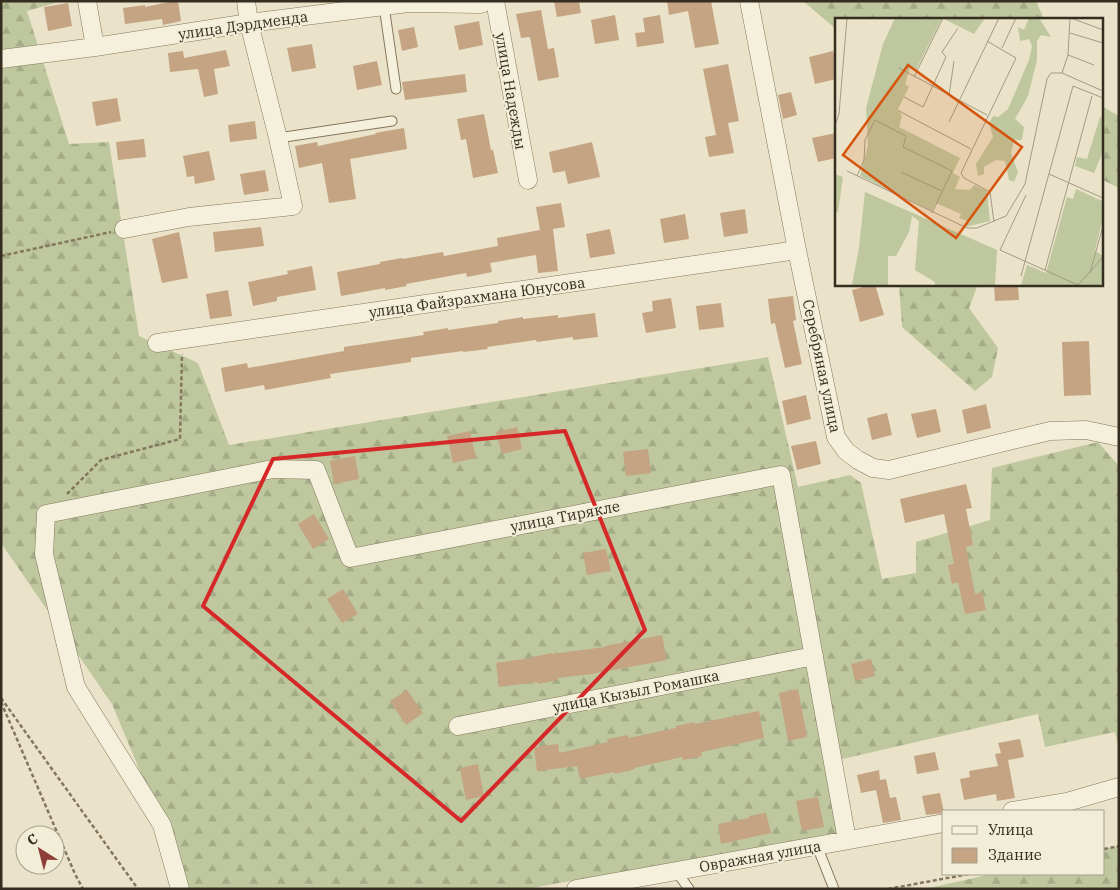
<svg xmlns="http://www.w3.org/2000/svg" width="1120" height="890" font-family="'IBM Plex Serif',serif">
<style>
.forest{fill:url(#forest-firs)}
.building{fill:#c4a483}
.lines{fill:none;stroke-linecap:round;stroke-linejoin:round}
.lane-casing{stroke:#84765f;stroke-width:11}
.street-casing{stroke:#84765f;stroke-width:19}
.path{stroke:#84765f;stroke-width:2.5;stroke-dasharray:4 2.5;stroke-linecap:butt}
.lane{stroke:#f5f0db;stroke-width:9}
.street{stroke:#f5f0db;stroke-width:18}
.marked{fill:none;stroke:#d62828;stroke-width:4;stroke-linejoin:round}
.labels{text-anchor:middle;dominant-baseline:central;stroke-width:4;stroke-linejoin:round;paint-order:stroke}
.street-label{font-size:15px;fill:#362d21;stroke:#f2edd7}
.inset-road{fill:none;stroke:#a29a86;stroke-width:1}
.view{fill:#d6550e;fill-opacity:0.15;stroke:#d6550e;stroke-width:2.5}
.inset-edge{fill:none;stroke:#362d21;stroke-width:2.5}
</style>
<defs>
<pattern id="forest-firs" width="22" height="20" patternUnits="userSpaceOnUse" patternTransform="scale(1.25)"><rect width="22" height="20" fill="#bec79d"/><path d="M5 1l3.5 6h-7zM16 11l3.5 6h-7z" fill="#a4ab87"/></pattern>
</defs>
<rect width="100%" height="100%" fill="#eae3c9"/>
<path class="forest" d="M1,1H62L27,11L69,144L109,142L139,336L198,363L229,445L768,357L798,487L850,475L861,483L882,579L916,573V542L990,520L992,468L1098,442L1119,466V748L1115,732L1045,747L1038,714L825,763L837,833L526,889H189L112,704L1,543Z
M803,1H1036L1044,19H836V29Z
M1101,106L1119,116V188L1101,179Z
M899,284H978L969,308L998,348L992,377L975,391L902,327Z
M1119,846V889H924L992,874H1104V849Z"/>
<path class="building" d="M174,1H178L181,21L163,25L162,19L125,24L123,8L145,5V7Z
M554,1H579L581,13L557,17Z
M667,1H711L719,44L695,48L688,11L669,15Z
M68,3L72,26L48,31L44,7Z
M541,10L548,49L554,48L559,77L538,81L530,37L521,38L516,14Z
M615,15L619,40L595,44L591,20Z
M660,15L664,43L637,47L635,33L645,32L643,18Z
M479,21L483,45L459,50L454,26Z
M414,27L418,47L402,51L398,30Z
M312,44L316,68L292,72L287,48Z
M226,50L230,66L214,69L218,94L204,97L198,69L170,72L168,53L183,51L184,58Z
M833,51L836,64V79L815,84L809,57Z
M377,61L382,85L357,90L353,66Z
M728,64L739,121L728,123L734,153L709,157L705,137L716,135L703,69Z
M465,74L467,92L405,100L402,82Z
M791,92L797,115L783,119L778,95Z
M117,98L121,121L96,126L92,102Z
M484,114L491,150H493L498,173L473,178L466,139L461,140L457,119Z
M255,121L257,139L230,142L228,125Z
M404,128L407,149L350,159L356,199L329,203L322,163L299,168L295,146L317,142L318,146L376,134L375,133Z
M836,133V158L818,162L812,138Z
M144,139L146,157L118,160L116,142Z
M592,142L600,177L568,184L565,171L553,173L549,152Z
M209,151L215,180L195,184L194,176L187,177L183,156Z
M265,170L269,191L244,195L240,174Z
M561,203L565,227L553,229L558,271L538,273L536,255L490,263L492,272L467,277L466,273L406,284L407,286L385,290V288L341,296L337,272L380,264V262L402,258V259L443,252L444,256L498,246L497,238L540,230L536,207Z
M745,209L748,233L724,237L720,213Z
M685,214L689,239L664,243L660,219Z
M261,227L264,246L215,252L213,232Z
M610,229L615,254L590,258L586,234Z
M179,232L188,278L162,283L152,239Z
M312,266L316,290L277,297V301L253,306L248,282L288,274L287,271Z
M875,284L884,315L860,322L852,290Z
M994,284H1018L1019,300L995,301Z
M228,290L232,316L210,319L206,294Z
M793,296L796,320L793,321L802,364L785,368L775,323L771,324L768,299Z
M671,298L676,328L646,333L642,313L653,311L652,301Z
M721,303L724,327L699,330L696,306Z
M595,313L598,337L573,340V337L537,342L536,340L487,347L488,349L463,352V351L411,358V362L330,374L331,378L265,390L264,385L225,392L221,368L247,363L248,368L344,351V347L424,335L423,332L448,328V330L498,323V321L523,317V319L558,315V318Z
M1089,341L1091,395L1064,396L1062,342Z
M806,395L811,419L787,425L782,401Z
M986,404L991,428L967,434L962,410Z
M936,409L941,432L917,438L911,414Z
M887,413L892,435L872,440L867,418Z
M517,427L522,449L502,454L496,432Z
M470,431L476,458L453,463L447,436Z
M816,441L821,464L797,470L791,446Z
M648,449L651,473L626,476L623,452Z
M355,456L359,479L334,484L330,461Z
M966,484L972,508L966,509L973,545L966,547L975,594L982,592L986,610L965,614L958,582L952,584L948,565L954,564L944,514L905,523L900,499Z
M314,514L329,539L313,549L298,524Z
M606,549L611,571L587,575L583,553Z
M343,589L358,614L342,623L327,599Z
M662,635L667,660L592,674L557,678L558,680L538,684V682L499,687L496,663L532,658V657L552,653V654L605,647V646Z
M871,659L875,676L855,681L851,664Z
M798,689L807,737L788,741L779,693Z
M407,690L423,713L406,725L390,701Z
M759,711L764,738L701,752L702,756L683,760L682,757L634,768L635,769L614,774V772L580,779L577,766L537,771L534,747L558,744L559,753L608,742L607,739L628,735V738L676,728V726L695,722V724Z
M1020,739L1024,757L1008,760L1015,798L997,801L996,794L964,800L960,779L970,777L969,771L998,766L995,754L1001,753L998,743Z
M935,752L939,770L917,774L914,756Z
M478,764L484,796L466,800L460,768Z
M879,770L880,780L886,779L890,798L896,797L901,820L883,823L876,790L861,793L857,775Z
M940,793L944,813L926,815L922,796Z
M818,797L824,827L802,831L796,801Z
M766,813L771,833L721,844L718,824L749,818V816Z"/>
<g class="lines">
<defs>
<path id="lane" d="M384,6L396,89
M278,138L392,121
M817,846L834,889
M676,871L689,889"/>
<path id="street" d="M87,1L95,47
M495,1L528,180
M749,1L797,250L836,437L846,451L858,460L873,468L889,470L1050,431L1086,430L1119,437
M1,59L95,47L249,23L408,3L481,4L485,1
M124,229L189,217L293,206L278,138L249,23L246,1
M157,343L797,250
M458,726L814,656
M1012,811L1067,802L1119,787
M180,889L162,825L76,687L44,554L46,514L273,469L316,470L350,558L781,475L847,840
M576,889L944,823"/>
</defs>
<use href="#lane" class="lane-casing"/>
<use href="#street" class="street-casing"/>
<path class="path" d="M1,256L111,232
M67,494L101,460L180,439L182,354
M1,698L138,889
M1,702L75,874L83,889
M1104,849L1119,846
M888,889L969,874"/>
<use href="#lane" class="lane"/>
<use href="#street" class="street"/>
</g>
<path class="marked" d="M565,431L645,630L461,821L203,606L273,459Z"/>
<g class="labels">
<g class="street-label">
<text transform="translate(243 25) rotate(-8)">улица Дэрдменда</text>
<text transform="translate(511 91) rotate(80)">улица Надежды</text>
<text transform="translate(477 297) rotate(-8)">улица Файзрахмана Юнусова</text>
<text transform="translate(822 366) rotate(78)">Серебряная улица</text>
<text transform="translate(565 516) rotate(-11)">улица Тирякле</text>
<text transform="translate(636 691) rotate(-11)">улица Кызыл Ромашка</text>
<text transform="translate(760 856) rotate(-10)">Овражная улица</text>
</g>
</g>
<g transform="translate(835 18)">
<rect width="268" height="268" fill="#eae3c9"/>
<path d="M0,156L8,159L3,194L0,193Z" fill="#bec79d"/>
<path d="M60,0H150L139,16L107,0L81,52L75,50L70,66L74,69L63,91L67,98L64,109L125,140L118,155L125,159L120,171L135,172L139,167L152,173L155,203L130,209L132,203L124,200L126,196L101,185L97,193L25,158L33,127L31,90L48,26ZM194,0H204L216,19L206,17L202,23V42L193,78L180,101L189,109L187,122H179L176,135L183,154L179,164L174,162L170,143L161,142L149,149V156L143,158L141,146L158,119L154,105L158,98L163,99L173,91L194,42L197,28L194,21L185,23L183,9L189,12ZM265,99L267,100V136L259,155L240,148L242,139L252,141ZM241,171L267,183V204L260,233L267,237V266L261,268H161L186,267L192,247L211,255L232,179L238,181ZM30,174L162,232L160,267H100V264L80,252L84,203L77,198L74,214L61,238H53V267H17L24,230Z" fill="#bec79d"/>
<path class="inset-road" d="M236,0L268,12M235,15L268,25M152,23L181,40L126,155L129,160L155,174L159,204M167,30L181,0M233,37L259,47M64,50L152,97M227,55L268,73M79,59L108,0M114,77L119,43M69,79L88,89L111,39L107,34L123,10M64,93L136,131M114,104L164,0M0,107L4,96L12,0M12,153L132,210H142L171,198L190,166L212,61L216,55H227L233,37L235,0M66,154L107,173M214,156L268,180M22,158L29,142L30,122L40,102L71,118L68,129L117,153L97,195M191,177L165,232L243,267L268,239M210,252L257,78M255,255L268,208M186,258L238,68L268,80"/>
<path class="view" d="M73,47L187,129L121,220L8,137Z"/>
<rect width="268" height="268" class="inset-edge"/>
</g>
<rect width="1120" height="890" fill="none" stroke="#362d21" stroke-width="5"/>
<rect x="942" y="810" width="162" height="65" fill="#f2edd7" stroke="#a7a08e"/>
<rect x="952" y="826" width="25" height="8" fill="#f5f0db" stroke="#a7a08e"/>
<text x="988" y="835" font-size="15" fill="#362d21">Улица</text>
<rect x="952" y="848" width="25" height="15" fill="#c4a483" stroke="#a7a08e"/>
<text x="988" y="860" font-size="15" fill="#362d21">Здание</text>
<g transform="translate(40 850) rotate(324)"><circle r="24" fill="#f2edd7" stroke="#a7a08e"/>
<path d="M0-4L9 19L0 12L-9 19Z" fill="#8d3e36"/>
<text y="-8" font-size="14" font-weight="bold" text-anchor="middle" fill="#362d21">С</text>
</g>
</svg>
